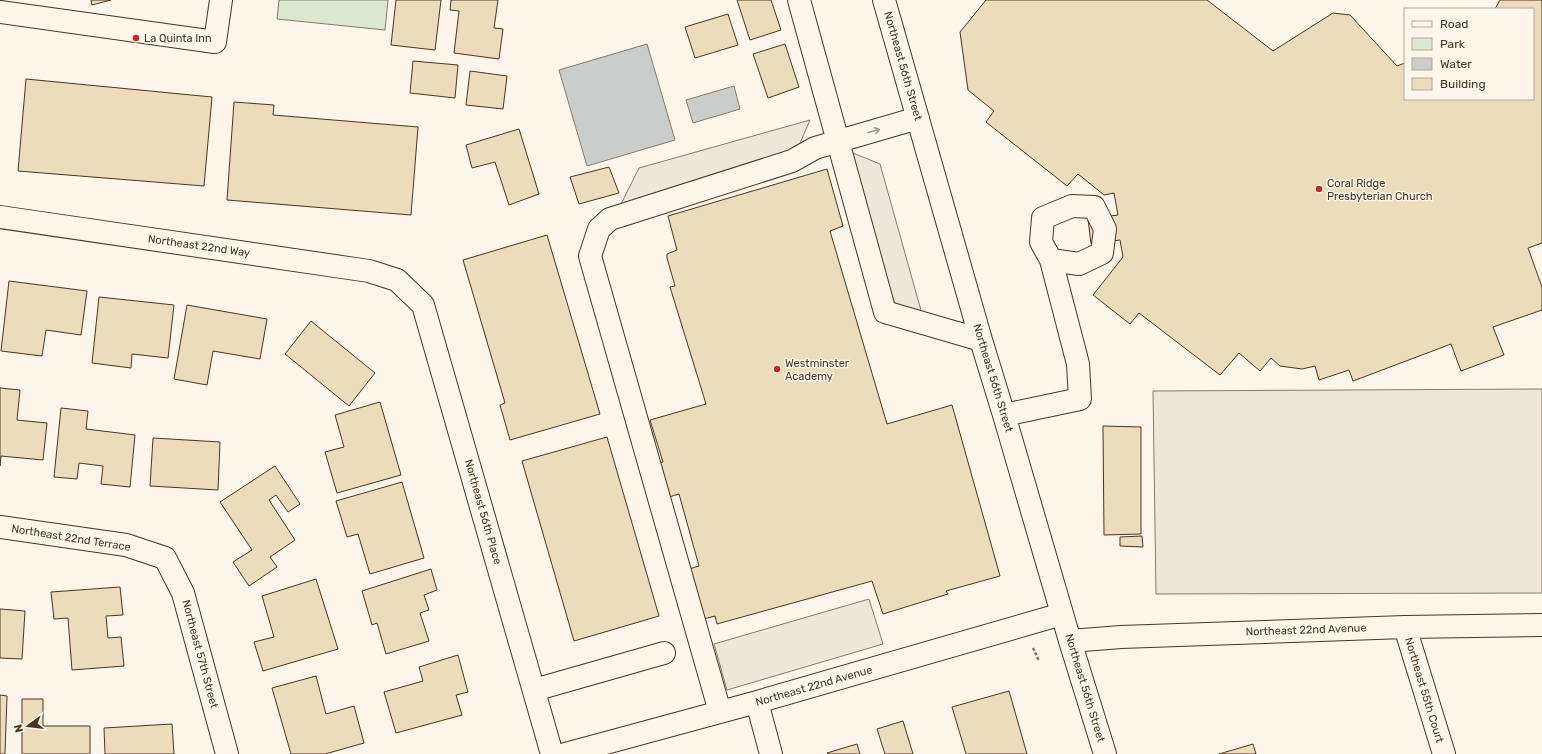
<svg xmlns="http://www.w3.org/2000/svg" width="1542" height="754" font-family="Rubik,sans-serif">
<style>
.green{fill:#dce7d0;stroke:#887966}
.parking{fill:#ede7d9;stroke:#887966}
.water{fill:#c9cecd;stroke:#887966}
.building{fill:#ecdcbc;stroke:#4a3520}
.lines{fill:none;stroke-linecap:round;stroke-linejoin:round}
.minor-casing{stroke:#4a3520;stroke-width:24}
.path{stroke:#7f6f5c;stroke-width:2.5;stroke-dasharray:3 2;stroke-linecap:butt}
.minor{stroke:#fbf6e9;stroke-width:22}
.oneway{stroke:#a29684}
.poi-dot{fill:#c62828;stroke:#fbf6e9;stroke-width:1.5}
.labels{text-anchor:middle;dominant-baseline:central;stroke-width:3;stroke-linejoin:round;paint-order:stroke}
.poi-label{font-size:11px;fill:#4a3520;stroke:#fbf6e9;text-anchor:start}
.street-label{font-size:11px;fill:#4a3520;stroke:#fbf6e9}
</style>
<rect width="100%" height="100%" fill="#fbf6e9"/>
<path class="green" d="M279,0H388L385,30L277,19Z"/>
<path class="parking" d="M810,120L795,155L621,204L639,168Z
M843,149L880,164L922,314L890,304Z
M1542,389V593L1156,594L1153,391Z
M869,599L883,644L727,690L714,644Z"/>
<path class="water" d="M647,44L675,140L587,166L559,70Z
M734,86L740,109L693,123L686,100Z"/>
<path class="building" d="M91,0H111L92,5Z
M396,0H441L435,50L391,45Z
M451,0H498L494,28L503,29L499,59L454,53L459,11L450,10Z
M737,0H771L781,30L750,40Z
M986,0H1207L1273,51L1333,13L1350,15L1397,66L1405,63V99H1533V9H1495L1500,0H1542V243L1528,248L1542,287V310L1493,327L1504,355L1461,371L1451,344L1353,381L1349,370L1319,380L1315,366L1302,369L1280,366L1271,358L1260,371L1239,353L1220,375L1139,313L1130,324L1093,295L1123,257L1120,240L1091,244L1088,219L1118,215L1114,193L1104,195L1078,174L1067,186L986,122L994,111L968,90L960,32Z
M728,14L738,45L695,58L685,27Z
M785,44L799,87L768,98L753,54Z
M413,61L458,65L455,98L410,93Z
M470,71L507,76L503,109L466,105Z
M26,79L212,97L204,186L18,171Z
M234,102L274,105L273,115L418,127L411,215L227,200Z
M519,129L539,194L509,205L495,162L472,168L466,145Z
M609,167L619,193L579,204L570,177Z
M827,169L843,226L830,231L887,424L952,405L1000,576L946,591L948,594L883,614L872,581L717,624L715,616L700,620L686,570L699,566L679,494L669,497L659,463L663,462L650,420L706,404L670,287L675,286L667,258V254L677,250L668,216Z
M547,235L600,414L510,440L500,405L505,403L463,260Z
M9,281L87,291L81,335L46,330L42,356L1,351Z
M99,297L174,305L168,358L132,354L131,368L92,363Z
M187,305L267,319L260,359L213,351L207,385L174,379Z
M311,321L375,373L349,406L285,354Z
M0,388L20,390L17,420L47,423L43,460L1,456L0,466Z
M380,402L401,475L337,493L325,452L344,447L335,415Z
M61,408L88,411L86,429L135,435L130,487L101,484L103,466L79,463L77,479L54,477Z
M1103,426L1141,427V534L1104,535Z
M607,437L659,616L574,641L522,461Z
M153,438L220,442L218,490L150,486Z
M275,466L300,504L288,512L276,495L269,500L295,540L270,557L277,567L249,586L233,562L252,550L220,502Z
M402,482L424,558L370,574L358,534L347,537L336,501Z
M1142,536L1143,547L1120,546V537Z
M431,569L437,590L424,595L429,610L420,613L429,641L386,654L377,623L372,625L362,591Z
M316,579L338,649L263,671L254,642L274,637L262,596Z
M120,587L123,615L106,616L108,638L121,637L124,666L72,670L68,618L54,619L51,592Z
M0,609L25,611L22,659L0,658Z
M458,655L468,692L456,695L462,715L396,733L384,692L423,681L419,667Z
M316,676L326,714L354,706L364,743L325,754H291L272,688Z
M1009,691L1027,754H966L952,707Z
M0,695L7,696L5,754H0Z
M22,699H43V726H90V754H22Z
M903,721L913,754H885L877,729Z
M172,724L174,754H105L104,728Z
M857,744L860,754H828L827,753Z
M1253,744L1256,754H1219Z"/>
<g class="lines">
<defs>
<path id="minor" d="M799,0L885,312L981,340
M884,0L981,340L1004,415L1070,641L1105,754
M0,12L215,42L221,0
M0,217L369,271L397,280L423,305L552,754
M1004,415L1080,399L1078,364L1051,260L1041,242L1043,218L1072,206L1094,207L1105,229L1102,253L1079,264L1051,260
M0,527L126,545L165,558L183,593L227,754
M1405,627L1444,754
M1070,641L1121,637L1405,627L1542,625
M534,690L664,653
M757,702L771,754
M720,712L590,256L599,229L610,219L792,161L815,148L918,118
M565,754L757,702L1062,614"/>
</defs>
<use href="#minor" class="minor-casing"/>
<path class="path" d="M1033,648L1039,661"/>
<use href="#minor" class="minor"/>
</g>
<defs><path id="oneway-shaft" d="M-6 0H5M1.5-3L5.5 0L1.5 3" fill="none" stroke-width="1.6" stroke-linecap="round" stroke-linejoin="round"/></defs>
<use class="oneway" href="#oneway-shaft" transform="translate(874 131) rotate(-15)"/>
<g class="poi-dot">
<circle cx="136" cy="38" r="4"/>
<circle cx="1319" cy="189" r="4"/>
<circle cx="777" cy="369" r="4"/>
</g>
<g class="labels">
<g class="poi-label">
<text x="144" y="38">La Quinta Inn</text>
<text x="1327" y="183">Coral Ridge<tspan x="1327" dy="13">Presbyterian Church</tspan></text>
<text x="785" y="363">Westminster<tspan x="785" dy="13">Academy</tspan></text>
</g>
<g class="street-label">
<text transform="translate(903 66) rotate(74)">Northeast 56th Street</text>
<text transform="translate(199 246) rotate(8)">Northeast 22nd Way</text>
<text transform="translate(993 378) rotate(73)">Northeast 56th Street</text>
<text transform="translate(483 512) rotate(74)">Northeast 56th Place</text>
<text transform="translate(71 538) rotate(9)">Northeast 22nd Terrace</text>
<text transform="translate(1306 630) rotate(-2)">Northeast 22nd Avenue</text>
<text transform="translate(200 654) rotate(75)">Northeast 57th Street</text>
<text transform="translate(814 686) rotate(-16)">Northeast 22nd Avenue</text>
<text transform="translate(1085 688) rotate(73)">Northeast 56th Street</text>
<text transform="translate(1424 690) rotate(73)">Northeast 55th Court</text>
</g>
</g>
<rect x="1404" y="8" width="130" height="92" fill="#fbf6e9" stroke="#b4a999"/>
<rect x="1412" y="21" width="20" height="6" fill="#fbf6e9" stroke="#b4a999"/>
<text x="1440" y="28" font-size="12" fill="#4a3520">Road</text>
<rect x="1412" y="38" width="20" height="12" fill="#dce7d0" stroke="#b4a999"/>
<text x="1440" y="48" font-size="12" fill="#4a3520">Park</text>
<rect x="1412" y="58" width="20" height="12" fill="#c9cecd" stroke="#b4a999"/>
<text x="1440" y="68" font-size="12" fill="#4a3520">Water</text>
<rect x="1412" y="78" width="20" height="12" fill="#ecdcbc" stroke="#b4a999"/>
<text x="1440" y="88" font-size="12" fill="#4a3520">Building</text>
<g transform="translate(28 726) rotate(255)" stroke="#fbf6e9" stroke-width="3" paint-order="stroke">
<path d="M0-3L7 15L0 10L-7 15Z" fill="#4a3520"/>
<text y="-6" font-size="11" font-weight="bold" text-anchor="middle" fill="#4a3520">N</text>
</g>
</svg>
